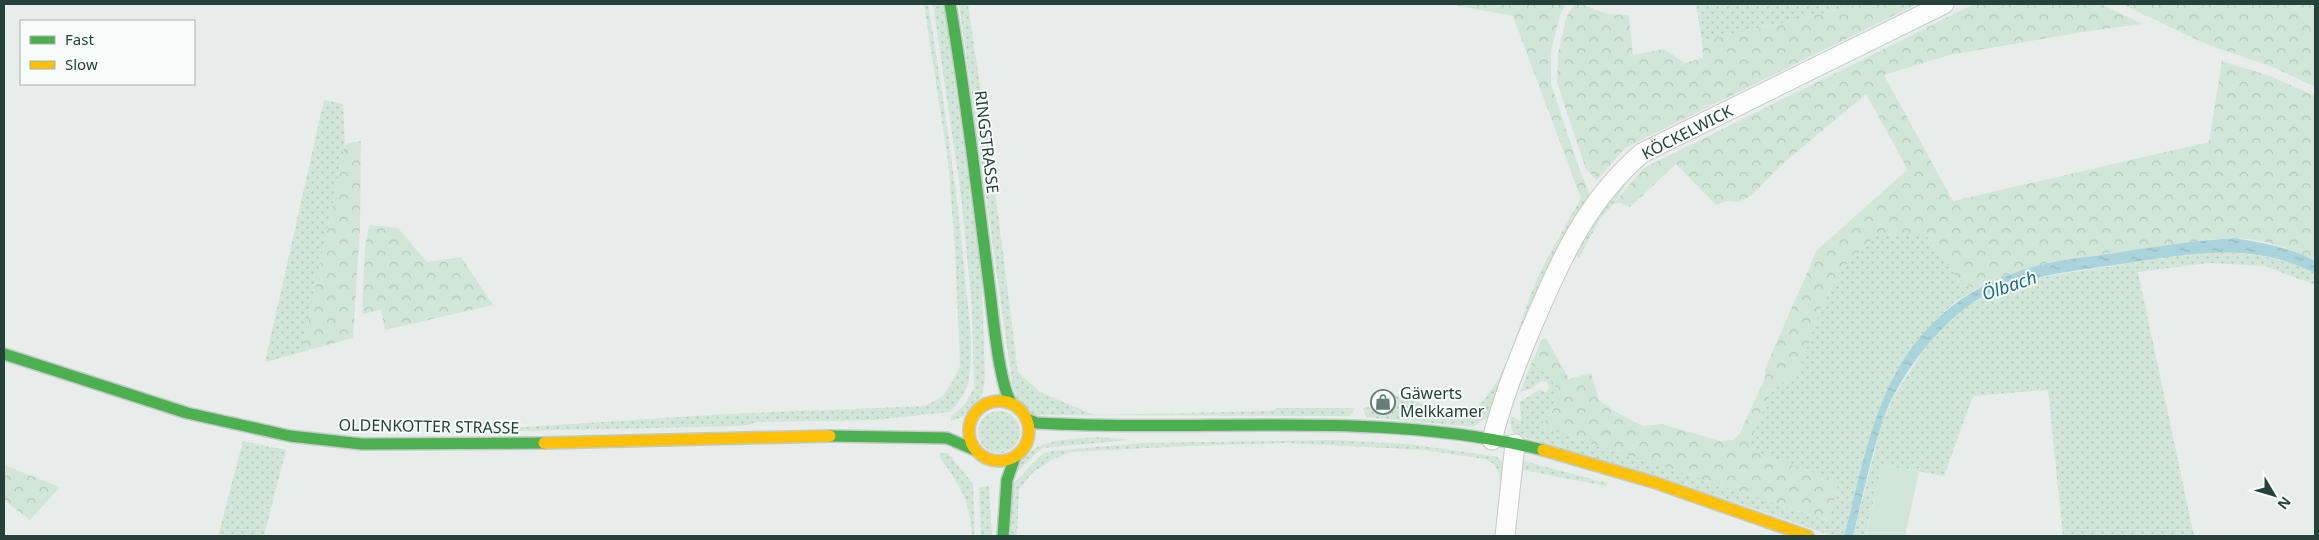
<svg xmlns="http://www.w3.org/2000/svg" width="2319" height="540" font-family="'Noto Sans',sans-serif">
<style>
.grass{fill:url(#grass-dots)}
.forest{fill:url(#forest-crowns)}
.garden{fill:#d1e6d8}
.water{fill:url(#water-ripples)}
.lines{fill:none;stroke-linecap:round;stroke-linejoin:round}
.street-casing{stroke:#c5cac8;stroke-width:21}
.fast-casing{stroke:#c3cbc8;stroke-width:14}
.slow-casing{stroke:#c3cbc8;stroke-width:14}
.street{stroke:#fcfcfc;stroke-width:19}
.fast{stroke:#4caf50;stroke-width:11}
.slow{stroke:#ffc107;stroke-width:11}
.labels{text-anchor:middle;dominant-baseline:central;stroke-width:4;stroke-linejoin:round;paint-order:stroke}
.street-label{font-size:16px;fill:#24423a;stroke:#f7fbf9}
.poi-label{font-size:16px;fill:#24423a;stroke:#f7fbf9;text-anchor:start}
.water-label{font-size:18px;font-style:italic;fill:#1c6f80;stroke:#f7fbf9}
</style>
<defs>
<pattern id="grass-dots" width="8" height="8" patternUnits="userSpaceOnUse" patternTransform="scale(1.25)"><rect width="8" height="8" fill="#d1e6d8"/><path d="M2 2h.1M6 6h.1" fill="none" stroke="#b3c6ba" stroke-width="1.8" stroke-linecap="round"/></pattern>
<pattern id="forest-crowns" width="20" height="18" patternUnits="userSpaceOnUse" patternTransform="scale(1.25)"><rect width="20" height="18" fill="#d1e6d8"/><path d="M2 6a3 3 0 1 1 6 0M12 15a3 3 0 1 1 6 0" fill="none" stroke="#b3c6ba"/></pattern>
<pattern id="water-ripples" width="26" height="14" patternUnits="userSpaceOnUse" patternTransform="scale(1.25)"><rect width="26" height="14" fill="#a9d4db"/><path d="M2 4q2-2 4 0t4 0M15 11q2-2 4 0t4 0" fill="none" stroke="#91b7bd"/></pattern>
</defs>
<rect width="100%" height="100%" fill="#e8edeb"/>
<path class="grass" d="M924,4H928C943,95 957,186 965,278C968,309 975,352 968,383C965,395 958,403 950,412L874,420L758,422L742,426L519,431L508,428L727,414L925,406L943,396L951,384L960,366L955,249L948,161Z
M933,4H944L981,271L985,374C985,397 975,414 951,421V417L965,404L974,388L972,307L961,195Z
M959,4H968L992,167L1018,372L1040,392L1094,415L1271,411L1277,408H1355L1350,416L1032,415L1014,396Z
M1696,4H1861L1702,42Z
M324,100L343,104L345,144L302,352L265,362Z
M1632,175L1613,204L1600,219L1579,258L1574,252L1591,217Z
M1581,198L1587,203L1488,417L1473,427L1366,417L1363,408L1386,405V392L1464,417C1508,391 1518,318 1539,275C1552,249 1567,224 1581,198Z
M1877,235H1926L1960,282L1976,289L1955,302L1935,320L1871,435L1844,536H1832L1755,509L1515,434C1510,428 1510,424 1511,416L1521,421L1520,402L1539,390L1546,392L1549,388L1547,382L1541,381L1531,389L1520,392L1531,364C1566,383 1563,399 1541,426L1828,521L1838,481L1747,450L1771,392L1800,368L1821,307L1844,267Z
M2202,252C2245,252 2276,255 2315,273V285L2265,266L2209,263L2138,272L2194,536H2063L2048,390L1973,396L1944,476L1882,465L1865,536H1853L1882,422L1894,396L1933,336L1961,310L1987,295L2014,285L2043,277Z
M978 432a21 21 0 1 1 42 0a21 21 0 1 1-42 0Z
M1099,437L1130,440L1042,448L1012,477C1029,436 1061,441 1099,437Z
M1334,440L1408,444L1494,456C1509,461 1503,478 1501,491L1499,474L1494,464L1485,459L1424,450L1289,443L1187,446L1072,452L1054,459L1033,472L1019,489L1017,536H1009L1011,486L1042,454L1051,451L1143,443Z
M243,441L286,450L264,536H218Z
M939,453H948L973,484L975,536H972C970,502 961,486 941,459Z
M1524,461L1607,483L1606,486L1523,470L1514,536L1519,463Z
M989,486L992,536H981L979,487Z"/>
<path class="forest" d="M1447,4H1566L1560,15L1551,51V84L1580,171L1591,196L1587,203L1581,198L1513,16Z
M1574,4H1581L1608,14L1629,15L1633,55L1664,49L1685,63L1703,58L1702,42L1861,4H1917L1625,148L1597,180L1586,169L1557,83L1558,54L1566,18Z
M1974,4H2101L2142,24L2083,32L1949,55L1884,75L1953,201L2209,142L2222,61L2270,76L2315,96V261C2292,248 2262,239 2235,238C2214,238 2192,243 2171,246C2104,253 2037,261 1976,289L1960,282L1926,235H1877L1844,267L1821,307L1800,368L1771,392L1747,450L1839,481L1829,521L1540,426C1566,401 1562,381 1531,364L1542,339L1546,338L1569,379L1591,373L1599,400L1616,412L1643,426L1662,424L1720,441L1733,440L1740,433L1765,378V369L1817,250L1907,170L1903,161L1866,94L1780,166L1751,196L1738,202L1727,201L1716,205L1676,164L1630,207L1620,203L1613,204L1644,168Z
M2122,4H2315V87L2273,67L2208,45Z
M361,141L360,228L353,338L302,352L345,144Z
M369,225L398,228L427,262L461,257L493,305L385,330L381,310L362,314L365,247Z
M4,465L60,487L30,520L4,500Z"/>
<path class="garden" d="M1882,465L1919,472L1905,536H1871L1866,534Z"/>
<path class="water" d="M2235,238C2263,243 2290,247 2315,261V273C2253,243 2201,252 2135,262C2086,270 2033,273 1988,294C1944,315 1897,377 1882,423C1870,460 1862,499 1853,536H1844C1856,493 1864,447 1881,405C1911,329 1964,282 2045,264C2065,259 2087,257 2108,254C2150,247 2193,241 2235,238Z"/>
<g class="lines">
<defs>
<path id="street" d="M1492,440C1503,396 1519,356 1537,315C1564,252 1589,199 1642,153L1944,4
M1505,536L1515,444"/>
<path id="fast" d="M950,4C966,97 977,190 989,284C993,313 998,379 1011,403
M4,354L187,413L290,436L362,444L544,443
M1027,419L1037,423C1205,433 1379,409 1543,450
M830,436L947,438L975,450
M1003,536L1007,480L1015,457"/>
<path id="slow" d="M969 431a30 30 0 1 1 60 0a30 30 0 1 1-60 0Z
M544,443L830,436
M1543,450L1653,482L1808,536"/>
</defs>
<use href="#street" class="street-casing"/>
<use href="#fast" class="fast-casing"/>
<use href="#slow" class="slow-casing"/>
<use href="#street" class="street"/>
<use href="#fast" class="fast"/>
<use href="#slow" class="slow"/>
</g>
<defs>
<symbol id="shop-ring" viewBox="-11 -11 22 22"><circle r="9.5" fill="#f7fbf9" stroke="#697e78" stroke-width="1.5"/><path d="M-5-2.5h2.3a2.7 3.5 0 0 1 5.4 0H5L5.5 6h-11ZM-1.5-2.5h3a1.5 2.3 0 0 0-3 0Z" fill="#697e78"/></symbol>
</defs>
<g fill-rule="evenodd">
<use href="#shop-ring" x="1369" y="388" width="28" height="28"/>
</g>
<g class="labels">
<g class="street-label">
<text transform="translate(1687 132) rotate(-27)">KÖCKELWICK</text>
<text transform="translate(987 142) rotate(83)">RINGSTRASSE</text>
<text transform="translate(429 426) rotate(1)">OLDENKOTTER STRASSE</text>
</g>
<g class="poi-label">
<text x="1400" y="393">Gäwerts<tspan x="1400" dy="18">Melkkamer</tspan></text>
</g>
<g class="water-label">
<text transform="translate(2009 285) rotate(-19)">Ölbach</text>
</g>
</g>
<rect width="2319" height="540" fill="none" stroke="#24423a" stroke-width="10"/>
<rect x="20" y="20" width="175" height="65" fill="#f7fbf9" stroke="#a3b1ad"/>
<rect x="30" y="36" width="25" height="8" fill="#4caf50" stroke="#a3b1ad"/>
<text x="65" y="45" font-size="15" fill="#24423a">Fast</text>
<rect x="30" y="61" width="25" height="8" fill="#ffc107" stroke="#a3b1ad"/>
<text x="65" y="70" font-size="15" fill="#24423a">Slow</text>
<g transform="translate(2274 495) rotate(128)" stroke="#f7fbf9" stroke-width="4" paint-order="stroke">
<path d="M0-4L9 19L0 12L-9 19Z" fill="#24423a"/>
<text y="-8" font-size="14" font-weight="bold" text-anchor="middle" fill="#24423a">N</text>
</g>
</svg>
